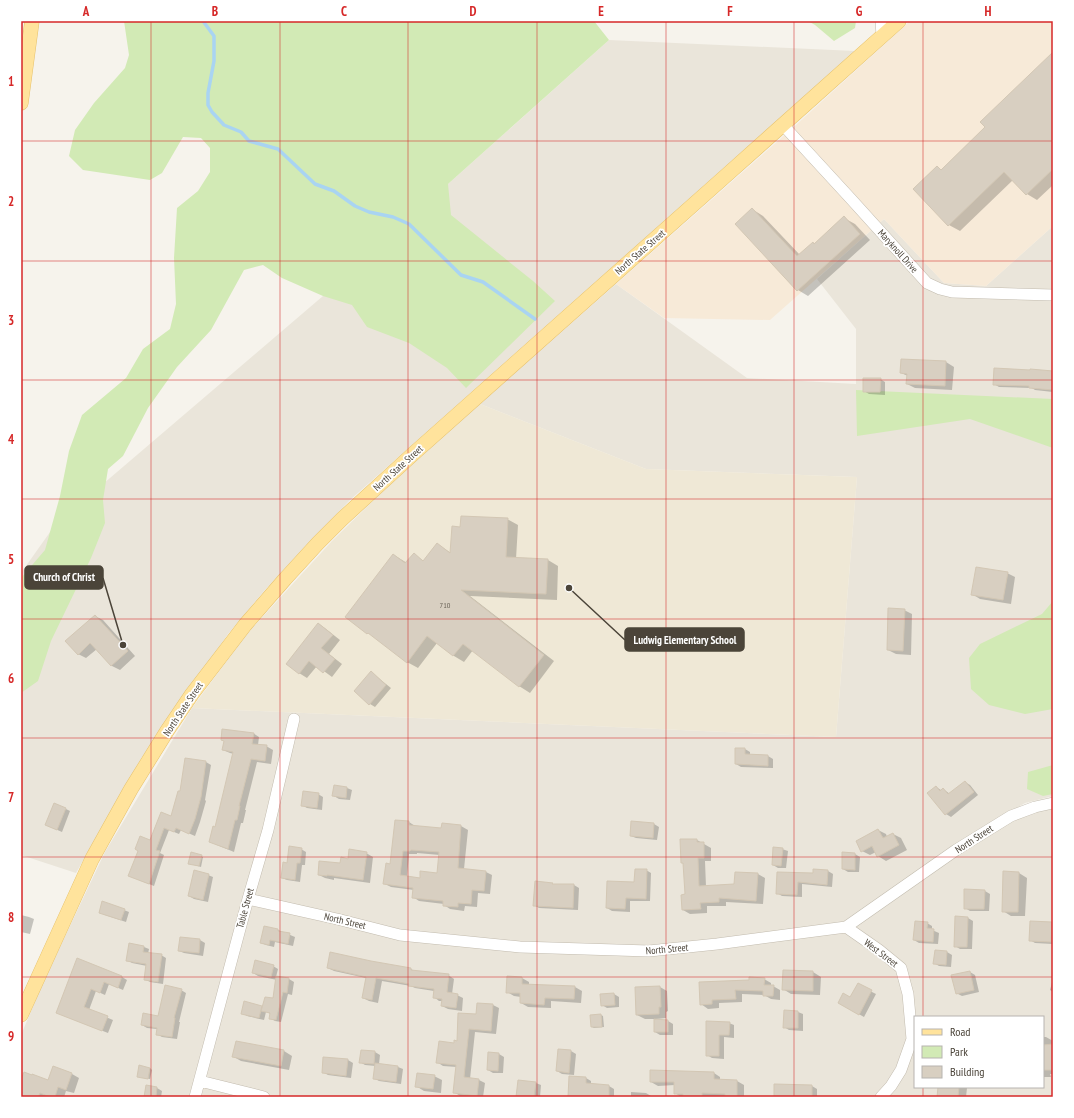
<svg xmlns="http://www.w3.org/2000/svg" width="1074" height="1118" font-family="'PT Sans Narrow',sans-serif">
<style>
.residential{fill:#eae5da;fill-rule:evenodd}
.commercial{fill:#f7ead8}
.education{fill:#efe8d6}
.green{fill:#d2eab5}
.shadow{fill:#0003;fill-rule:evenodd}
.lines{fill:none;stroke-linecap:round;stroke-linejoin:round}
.stream{stroke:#a9d4f2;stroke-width:3.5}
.building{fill:#d8cfc1;stroke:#d3c7b4;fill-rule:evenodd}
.minor-casing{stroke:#c2bbae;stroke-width:12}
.major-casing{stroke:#e6c16a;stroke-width:15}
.minor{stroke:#fff;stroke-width:11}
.major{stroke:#ffe39c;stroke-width:14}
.grid{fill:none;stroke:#d62828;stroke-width:1;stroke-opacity:0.55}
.labels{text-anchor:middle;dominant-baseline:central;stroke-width:3.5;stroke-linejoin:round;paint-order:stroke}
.number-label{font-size:8px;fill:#6e675b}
.street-label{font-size:10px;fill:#4b4439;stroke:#fff}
.leader{fill:none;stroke:#4b4439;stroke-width:1.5}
.callout-dot{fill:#4b4439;stroke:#fff;stroke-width:1.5}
.callout{fill:#4b4439;stroke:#4b4439;stroke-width:1.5}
.callout-label{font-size:11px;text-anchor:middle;font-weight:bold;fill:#fff}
.neatline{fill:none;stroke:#d62828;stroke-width:1.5}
.grid-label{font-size:13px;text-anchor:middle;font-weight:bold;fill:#d62828}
</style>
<rect width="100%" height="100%" fill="#f6f3ec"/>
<path class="residential" d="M609,40L855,51L350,500L302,550L264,591L228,634L142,757L76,873L21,855V573L55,525L323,296Z
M884,219L944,283L986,286L1053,226V796L1025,803L994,821L1036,811L1053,808V1097H21V1035L43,983L105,852L192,708L836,737L857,477L646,469L480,404L616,284L747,378L856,384V329L817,279ZM915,1017H1043V1087H915Z"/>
<path class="commercial" d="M910,21H1053V226L986,286L944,283L884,219L770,320L664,318L616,284L796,125Z"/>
<path class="education" d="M480,404L646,469L857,477L836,737L192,708L246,635L332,541L415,460Z"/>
<path class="green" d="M124,21H594L609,40L448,184L451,215L533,281L555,301L466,388L447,368L409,343L367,327L352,305L323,296L282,278L263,265L244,270L211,330L177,367L148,408L123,456L108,469L103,500L105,523L91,558L51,641L38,681L21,693V578L45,550L60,496L69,451L82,415L126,378L143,349L170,329L176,304L174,258L177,208L198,191L210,172V148L201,138L183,137L162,173L150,180L83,170L69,156L75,130L94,103L125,68L129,55Z
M808,21H856L855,28L834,41L815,25Z
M856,390L1053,399V448L970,419L857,436Z
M1053,601V709L1025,714L989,705L971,689L969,658L980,644L1042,614Z
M1053,765V794L1043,796L1027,789L1028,772Z"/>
<path class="shadow" d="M1053,53V185L1037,200L1027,194L1013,180L960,231L949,225L914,189L937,167L942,170L986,127Z
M752,209L763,216L800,255L813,243L815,244L844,218L855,224L870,240L808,296L798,290Z
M946,362L954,367L952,390L915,388L907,384L908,376L901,373Z
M1053,372V392L1035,390L1032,388L999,387L994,384Z
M880,379L885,382V395L869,394L864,391Z
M507,519L518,525L516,559L548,560L558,566L557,600L470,596L554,661L530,693L519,686L473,650L464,662L454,656L437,643L418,668L407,662L376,638L368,633L394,555L407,563L414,555L424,561L437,544L451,553L461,528Z
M1007,573L1015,577L1011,604L980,599L972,594Z
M904,610L912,614L911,655L896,654L888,650Z
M95,616L103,620L135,656L120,670L112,666L97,649L86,658L78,654Z
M319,624L326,629L340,640L329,654L342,664L332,677L317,666L307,678L299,673Z
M371,673L376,676L391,688L375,707L370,704Z
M253,733L259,737L258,745L266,746L273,750L271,764L257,762L245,810H246L243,823H241L234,852L217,845L210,841L216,828L234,754L230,753L223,750L225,741Z
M745,749L750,752V755L768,756L773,759V768L741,767L736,764Z
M186,759L206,762L211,765L205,800L206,801L200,822L195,836L181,830L179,834L169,830L160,853L164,855L154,886L129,876L150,842L172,818L181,792Z
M965,782L970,785L978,795L951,817L946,814L936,787L941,790L943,789L950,794Z
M347,788L352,790L350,800L339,799L334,796Z
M318,794L323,797L322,810L307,808L302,805Z
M66,809L70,811L62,832L46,825Z
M409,822L415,826L442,829L443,824L461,826L468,830L464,869L486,872L492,875L490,894L478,893L477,907L465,906L464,911L450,909L444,905V904L419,901L413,897L414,890L391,887L385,884ZM417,853L440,855L438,874L421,879L407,877L409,854H417Z
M654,824L659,827L657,840L636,838L631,836Z
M878,830L886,834L887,837L893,834L901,838L907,850L886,861L878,856L876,852L870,855L862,851Z
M697,840L711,848V861H705L706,887L735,885L758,874L765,878L763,904L726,902V906H707V913L690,914L683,910L686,895L684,864L682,863Z
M301,849L306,852L305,865H302L300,882L287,880L282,878L288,864Z
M782,849L788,851L786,868H778L773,865Z
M366,853L373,857L370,883L334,878V880L325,878L319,875L349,860Z
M855,854L860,857L859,872H848L843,869Z
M201,856L203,857L201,867L191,864Z
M646,870L651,873L650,901H630V912L612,911L607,908L635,883Z
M828,871L833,874L832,887L802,884V897L782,896L777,893L778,873L814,874Z
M1019,873L1027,878L1025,916H1011L1003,911Z
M208,875L213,877L208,902L194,899L189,896Z
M552,884L554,885H574L579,888L578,910L539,908L534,905Z
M985,891L990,894L989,911H970L965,908Z
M124,910L129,912L126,922L105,915L100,912Z
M21,915L29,917L34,919L30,934L21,932Z
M956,917L968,918L973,921L972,949H960L955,946Z
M927,923L932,926V930L939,933L938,944L919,943L914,940Z
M1051,923L1053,924V944L1035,943L1030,940Z
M278,930L295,937L293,946L275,942L274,947L266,945L261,943Z
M200,940L205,943L203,956L184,953L179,951Z
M144,947L149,949L148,954L161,955L166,958L163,984L150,982L145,979L147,966L132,963L127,960Z
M936,951L947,952L952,955L951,967L939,966L934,963Z
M77,960L122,977L127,980L123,990L109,984L105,995L96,991L89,1010L113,1020L108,1033L62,1015Z
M273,966L278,969L276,977L289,979L294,982L292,995L288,994L281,1022L275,1021L270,1018L271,1014L266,1012L264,1020L247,1016L242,1013L261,1007L263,1008L273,1000L277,980L258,976L253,973Z
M328,968L411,969L414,971L448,975L454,979L452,994L457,995L463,998L462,1011L448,1009L442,1006L443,1001H439L434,997V991L415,988L411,986L382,981L378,1003L369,1001L363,998L366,978L334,971Z
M784,971L813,972L821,977L820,995L791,994L783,989Z
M970,972L975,975L979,992L962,996L956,993Z
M522,978L529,982V985L575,987L582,991L581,1003L551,1001V1008L528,1007L521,1003V997L514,996L507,992Z
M764,979L771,983V986H773L780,990V1000L771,999L764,995L742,994V1002L719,1003V1008L708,1009L701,1004L750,981Z
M1053,979V992L1050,990Z
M858,985L876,994L864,1017L839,1003L851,998Z
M660,987L667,991L668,1011L666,1012V1018L656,1019V1020L668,1021L673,1024V1035H660L655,1032V1019H645L637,1015Z
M181,990L186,993L179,1022H180L177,1039L162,1037L157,1034V1029L147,1028L142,1025L158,1017Z
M614,994L619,997V1007L607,1008L602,1005Z
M493,1005L499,1008L496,1034L475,1032L470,1079L479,1080L485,1083L483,1097L460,1096L454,1092L457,1067L443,1066L437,1062L458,1042L477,1015Z
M785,1011L798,1012L803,1014V1031L789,1030L784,1027Z
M591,1015H601L603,1016L604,1027L594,1028L592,1027Z
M707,1022L729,1023L734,1025V1038L724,1037V1059L712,1058L707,1055Z
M1043,1037H1046L1053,1041V1074H1050L1051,1077H1043Z
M236,1042L284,1051L292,1056L289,1070L241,1061L234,1057Z
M571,1051L576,1054L574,1075L562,1074L557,1071Z
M375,1052L380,1055L379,1064L398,1067L403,1069L401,1084L379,1081L374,1078L376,1066L365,1065L360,1062Z
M489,1053L499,1054L504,1057L503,1073H493L488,1070Z
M324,1058L348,1060L353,1063L351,1078L328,1075L323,1072Z
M150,1068L152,1070L150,1079L140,1077Z
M714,1073L720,1077V1080L737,1081L744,1085V1097H681L675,1093V1085L658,1086L651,1082Z
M72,1074L79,1078L74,1093L66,1091L64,1097L21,1096V1083L48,1081Z
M434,1076L442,1080L441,1093L424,1091L416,1086Z
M586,1078L591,1081V1084L609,1086L614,1089V1097H569Z
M536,1083L541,1085L540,1097H517Z
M146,1086L157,1088L162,1091L161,1097H145Z
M812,1086L817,1089V1097H775Z
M939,1087H965L967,1088L966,1097H938Z
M631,1092L646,1093L651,1096V1097H631Z"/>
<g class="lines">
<path class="stream" d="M203,21L214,36V61L208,93V105L212,112L224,125L241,132L249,141L278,149L315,184L334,191L355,206L369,212L393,217L409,224L461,275L483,282L535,319"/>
</g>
<path class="building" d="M1053,52V169L1026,195L1004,172L948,226L913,189L937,166L941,170L985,127L980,122Z
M752,208L797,256L813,242L814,244L844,216L860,234L797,291L735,224Z
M901,359L946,361L945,386L906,384L907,374L900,373Z
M994,368L1030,370V369L1053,371V390L1029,388V386L993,385Z
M863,378H881L880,392H863Z
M461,516L508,518L506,557L548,559L546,594L461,590L544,655L519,687L463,644L453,656L427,636L407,663L368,633L367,634L345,617L393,554L405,563L414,553L423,561L437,543L450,553L452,526L460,527Z
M976,567L1008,572L1003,600L971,595Z
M888,608L905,609L903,651L887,650Z
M95,615L128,651L111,666L90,643L78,655L65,641Z
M318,623L333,635L321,648L335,659L323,673L309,661L299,674L286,664Z
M371,671L386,685L369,705L354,691Z
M222,729L254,733L252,744L267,745L265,761L251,759L239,806H240L237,820H235L228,849L209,842L213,826L215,827L233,752L222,750L224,741L221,740Z
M735,748H745V754L768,755V766L735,764Z
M185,758L206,761L201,797L195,819L189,834L176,828L174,832L164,828L156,850L160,851L149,884L128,876L138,851L135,849L140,836L150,840L161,812L171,816L178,791H180Z
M965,781L974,792L945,815L927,793L936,786L940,791L943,788L948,794Z
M334,785L347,787L346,798L332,796Z
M303,791L319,793L317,808L301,806Z
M54,803L66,808L57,830L45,825Z
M395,820L409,821V825L441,828L442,823L461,825L458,868L486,871L484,891L472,890L471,904L458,903V907L443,906V901L412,898L413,888L383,884L386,863L390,864ZM411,850L439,852L437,873L420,871V878L400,875L403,851H410Z
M631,821L654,823L653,838L630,836Z
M878,829L883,838L893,833L899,845L877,857L872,846L861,852L856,841Z
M680,839H697V842H704V858H698L699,886L734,884L735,872L758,873L756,901L719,898V902L700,903L701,909L682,910L681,895L685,894L683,863H681Z
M289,846L302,848L300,863H297L295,880L281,878L283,862L287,863Z
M773,847L783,848L781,866L772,865Z
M349,849L367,852L363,880L327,875V876L318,875L319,861L340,863L341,857L348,859Z
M191,852L202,855L199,866L188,864Z
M842,852L855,853V870L842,869Z
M635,869H647L646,899L626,898L625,909L606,908L607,881L634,882Z
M813,869L828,870L827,885L798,882L797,895L776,894L777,872L813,873Z
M194,870L209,874L203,900L188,896Z
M1003,871L1019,872L1018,912H1002Z
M535,881L553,883L552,884H574L573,908L533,906Z
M964,889L985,890L984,909H964Z
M102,901L125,909L121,920L99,913Z
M955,916L968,917L967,947H954Z
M915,921L928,922L927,928L934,929L933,942L913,940Z
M1030,921L1052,922L1051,942L1029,941Z
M264,926L278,929V931L290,933L288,944L270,940L269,945L260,943Z
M180,937L200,939L199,953L178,951Z
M129,943L144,946L143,952L162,954L158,982L144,980L146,964L126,961Z
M935,950L947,951L946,965L933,964Z
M330,952L371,961L411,968V970L449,974L447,992L458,994L456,1008L441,1006L442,999L433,998L434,989L408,986L409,984L376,978L372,1000L362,998L366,977L327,968Z
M77,958L122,976L118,988L104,982L100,993L91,989L84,1007L108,1016L102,1031L56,1013Z
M255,960L274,965L271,977L252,973Z
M783,970L813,971V991L782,990Z
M970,971L974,990L956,994L951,975Z
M276,976L289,978L287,993L283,992L276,1020L269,1019L270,1013L261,1011L265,997L273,998Z
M507,976L522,977V984L575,986L574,999L545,998L544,1005L520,1003V993H506Z
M749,977L765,978L764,985H774L773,996H763V991L735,990L736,999L712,1000V1004L700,1005L699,982L749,980Z
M858,983L872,990L859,1015L838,1003L843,993L850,997Z
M165,985L182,989L174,1018H175L172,1037L156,1035L157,1028L141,1025L143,1013L158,1016Z
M660,986L661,1007H659V1014L636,1015L635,987Z
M614,993L615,1005L601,1006L600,994Z
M244,1001L262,1006L259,1018L241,1014Z
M477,1003L493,1004L491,1031L469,1029L464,1077L479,1079L477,1096L453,1093L456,1065L436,1063L439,1041L454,1043V1040L457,1041L458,1013L476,1014Z
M784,1010L798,1011V1028H783Z
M601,1014L602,1027H591L590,1015Z
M654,1019L668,1020V1032H654Z
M706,1021L730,1022L729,1035H719V1056H706Z
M236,1041L284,1050L281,1066L232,1057Z
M1053,1044V1070H1043V1045Z
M558,1049L571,1050L569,1073L556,1071Z
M361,1050L375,1051L374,1064L359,1063Z
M488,1052L499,1053L498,1071L487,1070Z
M323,1057L348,1059L346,1076L322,1073Z
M375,1063L398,1066L396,1082L373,1079Z
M139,1065L150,1068L148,1079L137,1077Z
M53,1066L72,1073L66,1090L58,1087L55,1097H50L40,1093L38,1097H21V1080L24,1072L32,1075V1074L48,1080Z
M650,1070L714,1072V1079L737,1080V1097H725V1094L702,1093V1097H683V1094H674V1082H650Z
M417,1073L435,1075L433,1089L415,1087Z
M569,1076L586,1077V1083L609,1085V1097H568Z
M518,1080L536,1082L534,1097H516Z
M774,1084L812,1085V1097H774Z
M146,1085L157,1087L156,1097H144Z
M938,1087H959L958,1097H937Z"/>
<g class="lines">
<defs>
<path id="minor" d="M881,21L882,36
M783,125L851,199L927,283L940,289L952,292L1053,295
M248,899L337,919L400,935L520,947L649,951L717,944L846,927L956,850L1011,816L1035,807L1053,803
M846,927L879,950L901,968L908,994L912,1039L901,1070L891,1086L881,1097
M200,1081L264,1097
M195,1097L248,899L268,830L294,719"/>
<path id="major" d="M21,103L32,21
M21,1015L92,859L131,789L167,731L192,694L245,625L285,579L318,543L342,519L413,454L730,172L899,21"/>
</defs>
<use href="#minor" class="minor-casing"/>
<use href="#major" class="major-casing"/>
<use href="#minor" class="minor"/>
<use href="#major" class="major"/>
</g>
<path class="grid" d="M151,21V1097M280,21V1097M408,21V1097M537,21V1097M666,21V1097M794,21V1097M923,21V1017M21,141H1053M21,261H1053M21,380H1053M21,499H1053M21,619H1053M21,738H1053M21,857H1053M21,977H1053M923,1087V1097"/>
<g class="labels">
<g class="number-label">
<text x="445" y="605">710</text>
</g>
<g class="street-label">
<text transform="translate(898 251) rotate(48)">Maryknoll Drive</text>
<text transform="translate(640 252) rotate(-41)">North State Street</text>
<text transform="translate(398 468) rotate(-42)">North State Street</text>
<text transform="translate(183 709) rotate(-56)">North State Street</text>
<text transform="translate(974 839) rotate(-33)">North Street</text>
<text transform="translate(245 908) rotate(-75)">Table Street</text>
<text transform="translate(345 921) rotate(13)">North Street</text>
<text transform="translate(667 949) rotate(-5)">North Street</text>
<text transform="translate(881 953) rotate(37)">West Street</text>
</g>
</g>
<path class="leader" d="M123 645L103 578M569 588L625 640"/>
<g class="callout-dot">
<circle cx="123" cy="645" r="4"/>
<circle cx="569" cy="588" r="4"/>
</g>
<g class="callout">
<rect x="25" y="566" width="78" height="23" rx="4"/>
<rect x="625" y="628" width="119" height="23" rx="4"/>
</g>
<g class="callout-label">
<text x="64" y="581">Church of Christ</text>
<text x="685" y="644">Ludwig Elementary School</text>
</g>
<rect width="1074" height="1118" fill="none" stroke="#ffffff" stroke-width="44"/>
<rect x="914" y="1016" width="130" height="72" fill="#ffffff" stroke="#b7b4b0"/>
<rect x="922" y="1029" width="20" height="6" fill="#ffe39c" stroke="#b7b4b0"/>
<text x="950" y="1036" font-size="12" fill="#4b4439">Road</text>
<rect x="922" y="1046" width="20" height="12" fill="#d2eab5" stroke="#b7b4b0"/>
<text x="950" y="1056" font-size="12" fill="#4b4439">Park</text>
<rect x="922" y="1066" width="20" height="12" fill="#d8cfc1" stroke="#b7b4b0"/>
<text x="950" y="1076" font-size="12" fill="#4b4439">Building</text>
<rect x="22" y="22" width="1030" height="1074" class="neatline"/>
<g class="grid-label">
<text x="86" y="16">A</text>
<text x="215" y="16">B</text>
<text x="344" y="16">C</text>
<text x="473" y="16">D</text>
<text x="601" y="16">E</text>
<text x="730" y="16">F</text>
<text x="859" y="16">G</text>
<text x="988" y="16">H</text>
<text x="11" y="86">1</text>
<text x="11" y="206">2</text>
<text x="11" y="325">3</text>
<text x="11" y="444">4</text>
<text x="11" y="564">5</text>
<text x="11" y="683">6</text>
<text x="11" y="802">7</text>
<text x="11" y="922">8</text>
<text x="11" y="1041">9</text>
</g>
</svg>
